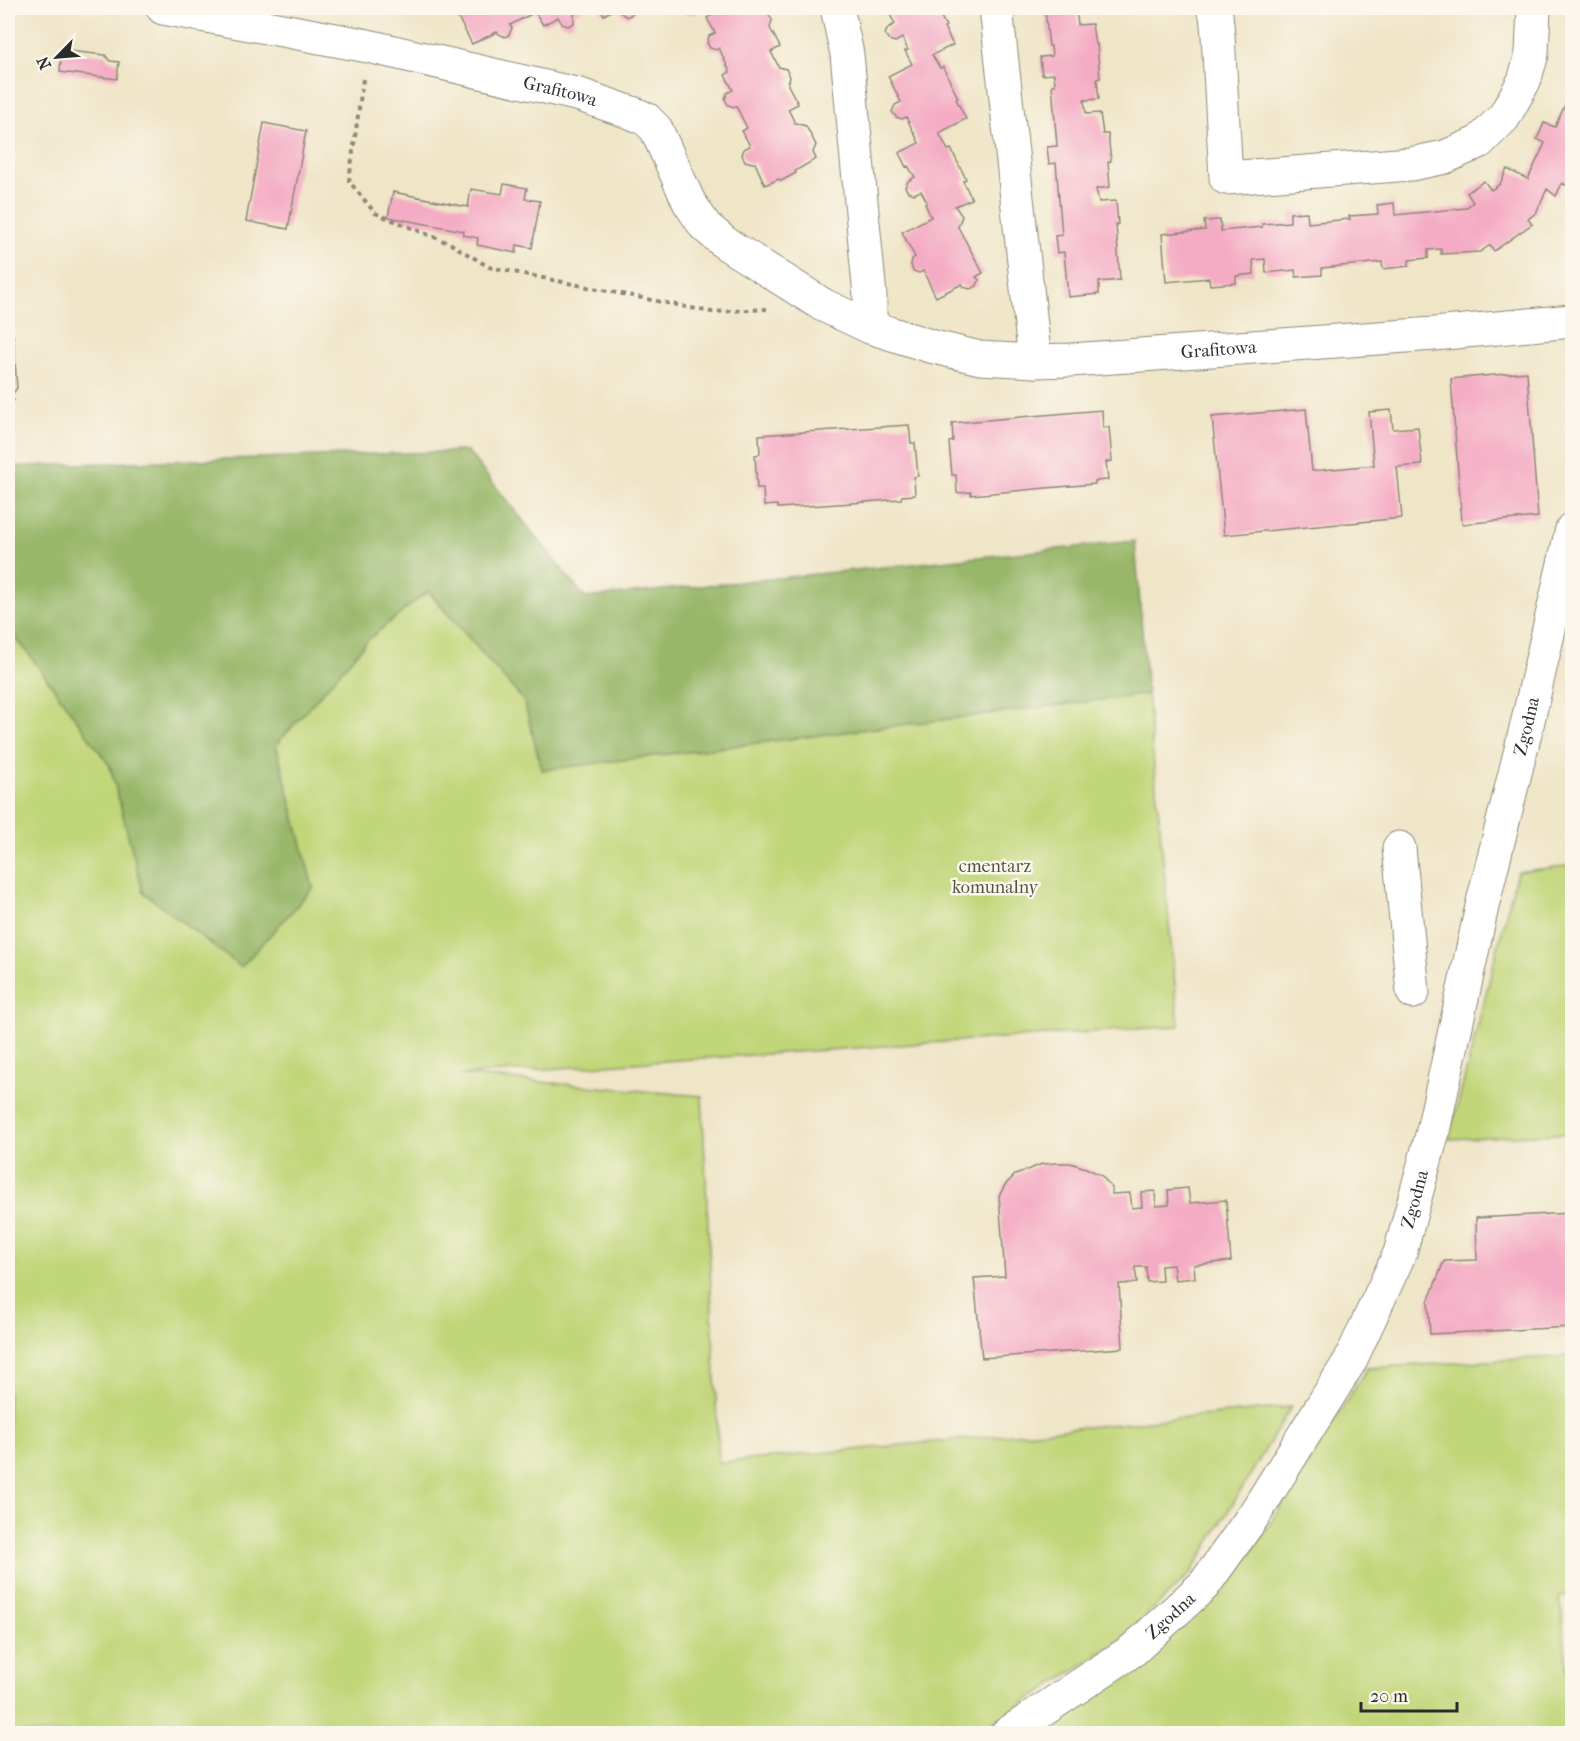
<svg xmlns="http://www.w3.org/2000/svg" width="1580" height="1741" font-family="'IM FELL French Canon',serif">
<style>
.green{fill:#c1d679;stroke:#768052;stroke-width:1.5}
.forest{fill:#98b769;stroke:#62714a;stroke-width:1.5}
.building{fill:#f4acc4}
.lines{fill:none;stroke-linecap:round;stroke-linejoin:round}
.minor-casing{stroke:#8d8879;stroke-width:35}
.path{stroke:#8d8879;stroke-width:4;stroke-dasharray:4.5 4.5;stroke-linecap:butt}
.minor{stroke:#fff;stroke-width:33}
.labels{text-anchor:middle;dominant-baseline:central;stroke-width:5;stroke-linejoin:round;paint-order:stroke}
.street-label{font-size:18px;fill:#2b2b2b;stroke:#fbf7ec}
.park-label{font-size:18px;fill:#50563e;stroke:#fbf7ec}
</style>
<rect width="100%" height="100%" fill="#fbf7ec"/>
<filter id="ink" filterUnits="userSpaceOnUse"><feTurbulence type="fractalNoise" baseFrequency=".0167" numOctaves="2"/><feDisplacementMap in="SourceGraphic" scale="12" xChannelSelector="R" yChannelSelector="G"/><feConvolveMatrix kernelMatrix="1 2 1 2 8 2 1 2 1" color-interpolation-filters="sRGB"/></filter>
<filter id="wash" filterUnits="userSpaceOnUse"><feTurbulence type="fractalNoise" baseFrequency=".008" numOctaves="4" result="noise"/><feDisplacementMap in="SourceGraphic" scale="24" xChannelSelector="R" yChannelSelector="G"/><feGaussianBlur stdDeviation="1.35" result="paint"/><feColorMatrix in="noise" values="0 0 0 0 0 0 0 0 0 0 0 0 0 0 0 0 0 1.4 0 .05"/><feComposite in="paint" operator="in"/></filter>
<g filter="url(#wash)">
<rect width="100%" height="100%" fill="#efe5c7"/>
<path class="green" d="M428,591L524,701L542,770L1147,694L1179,1026L459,1075L702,1096L719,1463L1291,1407L1191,1573L1118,1642L977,1733H8V629L27,651L110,766L144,892L313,888L276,745L369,639Z
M1572,865V1133L1449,1139L1517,872Z
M1572,1356V1595L1560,1596L1572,1717V1733L1043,1734L1155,1649L1255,1548L1367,1368Z"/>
<path class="forest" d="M467,451L585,598L1135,541L1147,694L542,770L524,701L428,591L369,639L276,745L313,888L241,967L143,892L110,766L27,651L8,629V467L77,464Z"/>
<g id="blocks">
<path class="building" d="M453,8H586L574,14V23L568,26L562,24L558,17L543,25L535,12L510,25L512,28L509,35L505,37L499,34L497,32L472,44Z
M600,8H617L604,15Z
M619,8H636L634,13L627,17L622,14Z
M679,8H697L695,14H687L681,12Z
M706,8H759L760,10L768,13L772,20L770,28L780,47L771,52L779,67L786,69L790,77L788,85L798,104L788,109L795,123L806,126L816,145L813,152L816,159L795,171L796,173L781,181L779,179L765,185L755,163H752L745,161L742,155L744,149L750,146L742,131L747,128L736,106L734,107L728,105L725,99L727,93L733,90L725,75L730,72L719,48L716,50L710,48L707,43L709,36L715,33L707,18L713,15L711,10Z
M883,8H936L946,26L944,27L953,45L932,55L940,68L943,67L958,98L956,99L966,119L939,133L948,150L951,149L966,179L963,181L972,199L955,206L962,216L958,227L983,273L976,277L979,280L977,286L970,289L964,287L962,284L936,297L923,271L919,273L913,271L911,265L912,259L915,257L902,232L931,217L925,204L927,202L921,191L914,194L908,192L905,187L908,181L915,177L908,166L906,167L899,153L919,143L906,117L902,119L896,117L892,112L895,105L901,102L888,76L912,64L905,51L908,50L902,38L895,42L889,40L885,34L888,28L895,24L889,13L886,14Z
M1076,9L1078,25L1092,24L1095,44H1097L1100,78L1097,79L1099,99L1084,100L1086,114L1100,113L1103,134H1108L1111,161L1108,162L1110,187L1096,189L1099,202L1116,201L1118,224H1116L1120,280L1099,282V294L1068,297L1064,252L1057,253L1055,236L1062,235L1056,163L1049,164L1047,147L1057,146L1052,85H1055L1054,74L1042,75L1040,57L1052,56L1051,46H1049L1045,11Z
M68,51L105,55L110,61L119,62L117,79L60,72L61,55Z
M1570,51L1572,52V70L1567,69Z
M1572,89V188L1562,183L1556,196L1547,189L1536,213L1528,219L1532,224L1494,251L1490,245L1480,252L1441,254V249L1428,250V258L1409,260V266L1383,269L1382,262L1341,266L1322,268V275L1296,277L1295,270L1266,273L1265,259L1253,260L1254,274L1236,276V283L1210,285L1209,278L1166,282L1162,234L1205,230L1204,221L1220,220L1221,231L1262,227V224L1290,222V213L1307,212L1308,223L1350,219L1349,216L1378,214L1377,205L1394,203L1395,215L1466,208L1473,202L1467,193L1484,181L1491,190L1500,184L1507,169L1528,179L1545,143L1537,139L1544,123L1555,127Z
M264,123L306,131L288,229L246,221Z
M504,184L527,188L525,199L540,201L532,248L517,245L516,253L477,245L478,238L463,235L464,231L388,217L393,192L468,207L471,189L502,194Z
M8,336H13L17,388L10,397L14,400L8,407Z
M1527,372L1538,517L1462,524L1451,379Z
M1306,409L1312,471L1374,465L1369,412L1391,410L1393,429L1418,427L1422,465L1397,467L1402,518L1224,535L1212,417Z
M1102,410L1103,428L1109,427L1112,461L1106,462L1108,480L1095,481V484L1046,488L971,495V492L957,493L956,475H952L949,442L953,441L952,423Z
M909,425L911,443H915L918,476L914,477L915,495L902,496L901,499L853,503L778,508L777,505L764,506L763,488H757L755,455L760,454L759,435Z
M1057,1163H1070L1086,1168L1101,1175L1112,1188V1194L1130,1193L1132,1208L1142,1207L1141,1192L1155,1191L1156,1206L1169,1205L1168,1190L1188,1188L1190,1203L1226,1200L1231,1261L1194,1265L1195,1278L1175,1280L1173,1265L1161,1266L1162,1281L1147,1282L1146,1267H1135L1137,1283L1119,1284L1123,1348L982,1358L974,1278L1005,1276L999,1196L1005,1185L1015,1175L1042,1164Z
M1572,1213V1327L1430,1334L1428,1302L1444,1261L1477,1260L1476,1218Z"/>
</g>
</g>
<g filter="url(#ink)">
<use href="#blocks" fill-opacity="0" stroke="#8d8879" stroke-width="1.5"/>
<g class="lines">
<defs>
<g id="minor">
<path id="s1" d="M163,8L368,46L580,95L635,114L646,119L656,129L689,202L705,226L725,243L823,305L870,327L930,346L980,358L1035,361L1071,360L1434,334L1572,321"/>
<path d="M837,8L847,54L870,296V327"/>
<path d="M1000,8L997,17L1035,361"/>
<path d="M1213,8L1216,14L1218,35L1226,178L1411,164L1445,157L1479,142L1504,117L1524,81L1532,54L1534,8"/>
<path d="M1399,848L1413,992"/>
<path id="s2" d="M1007,1734L1133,1650L1204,1585L1254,1515L1350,1361L1400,1253L1432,1135L1483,902L1526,729L1572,529"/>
</g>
</defs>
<use href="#minor" class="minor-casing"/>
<path class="path" d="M363,79L349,181L375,213L451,244L489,267L711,312L767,309"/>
<use href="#minor" class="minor"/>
</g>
</g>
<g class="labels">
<g class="street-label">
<text stroke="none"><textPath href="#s1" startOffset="406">Grafitowa</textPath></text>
<text stroke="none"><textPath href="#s1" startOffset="1167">Grafitowa</textPath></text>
<text stroke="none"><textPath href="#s2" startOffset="1176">Zgodna</textPath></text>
<text stroke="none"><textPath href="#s2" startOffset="690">Zgodna</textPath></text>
<text stroke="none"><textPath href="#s2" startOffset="202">Zgodna</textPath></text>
</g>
<g class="park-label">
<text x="995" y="866">cmentarz<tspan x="995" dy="21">komunalny</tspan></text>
</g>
</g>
<rect width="1580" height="1741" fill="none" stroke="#fbf7ec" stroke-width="30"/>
<g transform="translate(57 57) rotate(245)" stroke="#fbf7ec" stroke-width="4.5" paint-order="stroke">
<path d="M0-4.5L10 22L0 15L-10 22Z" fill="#2b2b2b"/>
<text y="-9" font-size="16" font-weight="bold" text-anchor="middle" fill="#2b2b2b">N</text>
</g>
<path d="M1361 1702v9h96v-9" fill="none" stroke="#2b2b2b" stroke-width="3"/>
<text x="1370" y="1702" font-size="18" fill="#2b2b2b" stroke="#fbf7ec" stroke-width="4.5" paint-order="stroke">20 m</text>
</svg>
